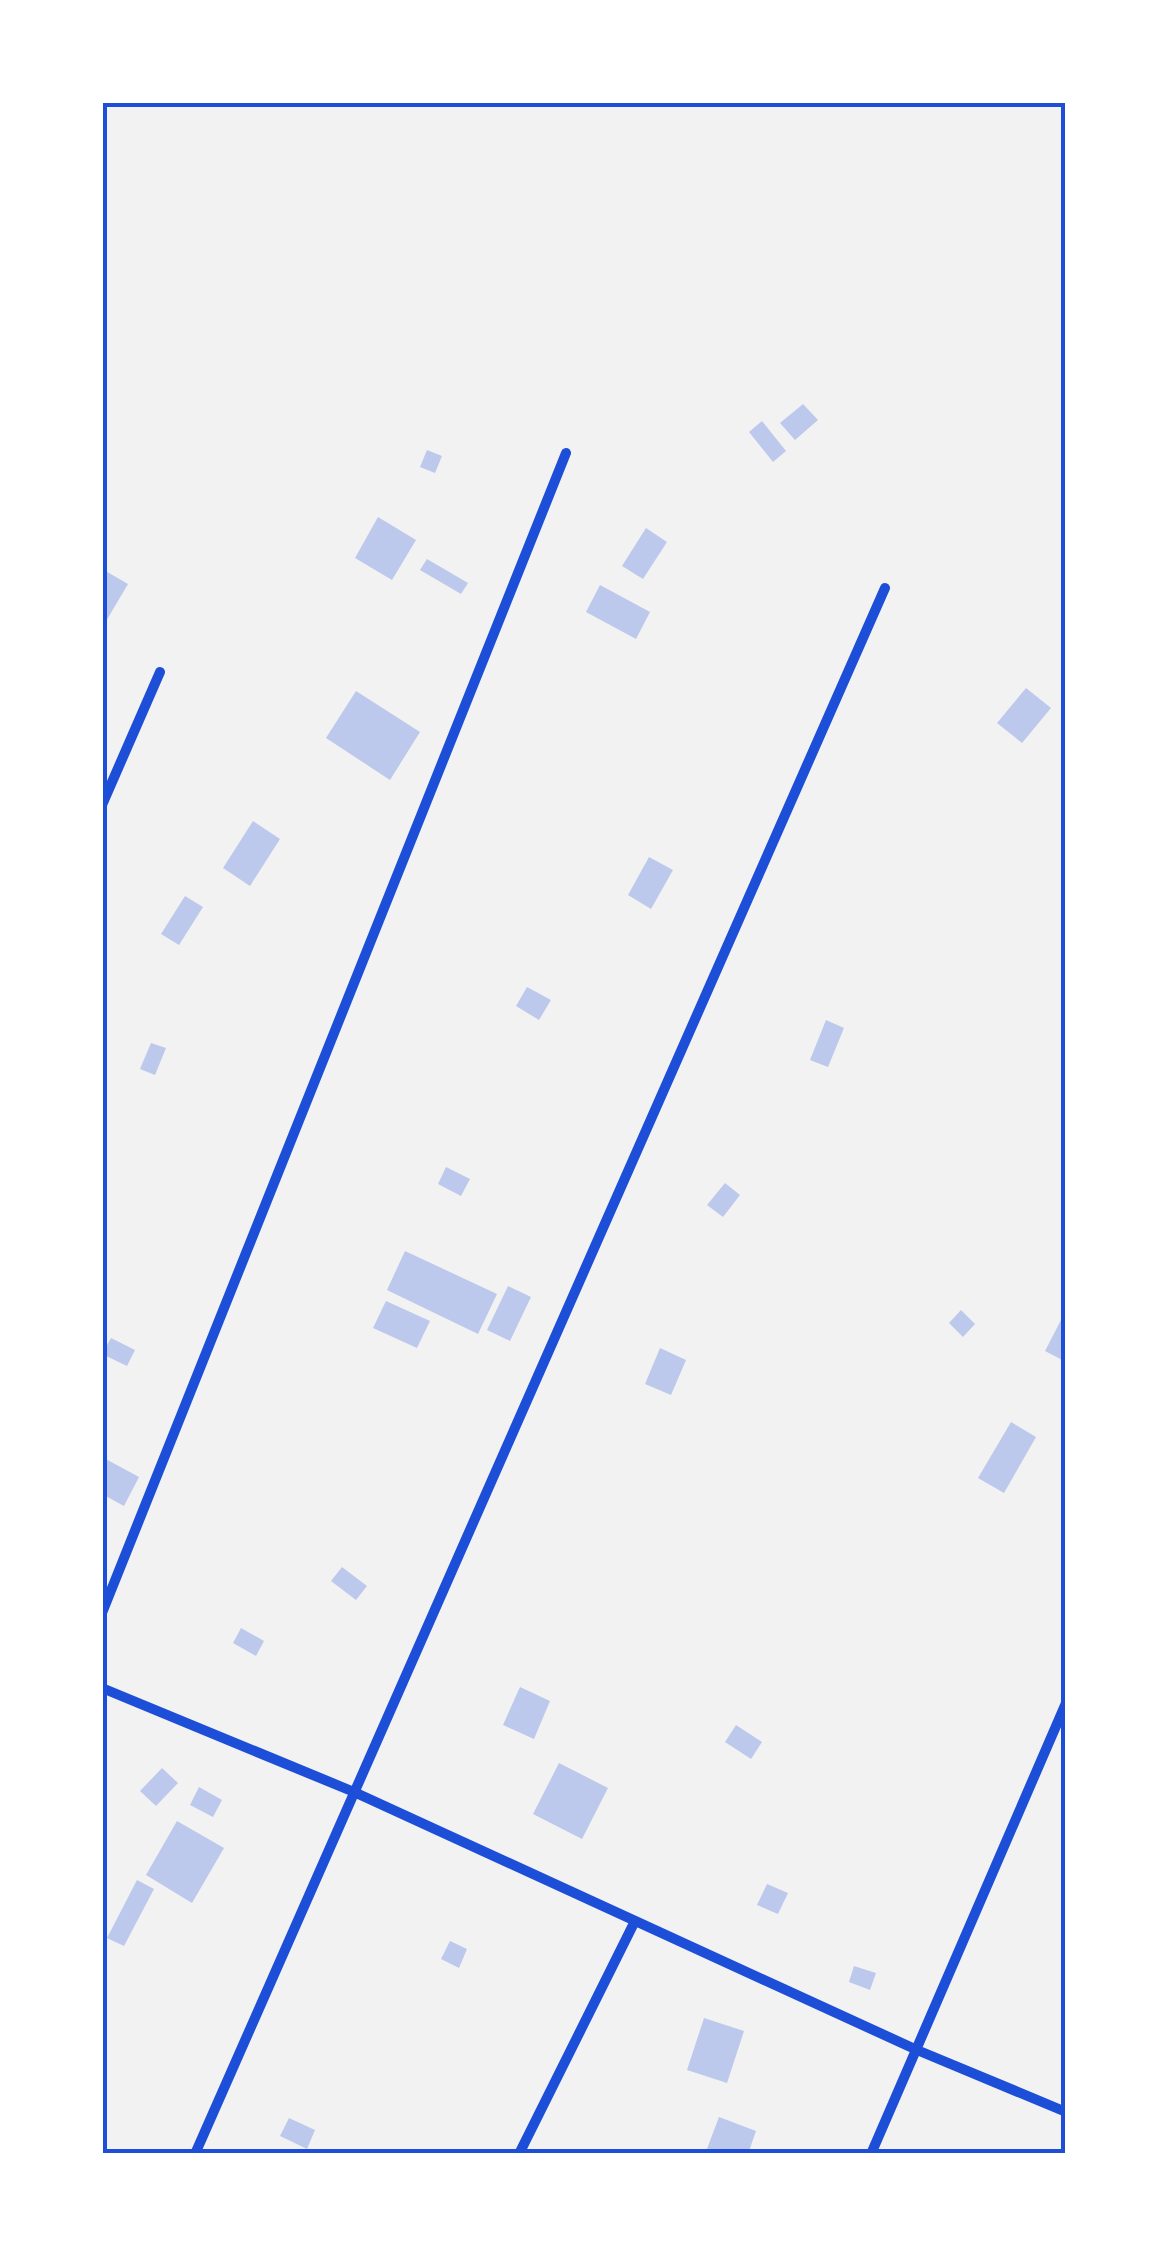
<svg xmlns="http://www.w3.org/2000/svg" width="1168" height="2256" font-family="Roboto,sans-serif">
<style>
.building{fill:#bdc9ec}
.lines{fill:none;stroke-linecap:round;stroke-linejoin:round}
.minor{stroke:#1d4ed8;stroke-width:10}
.neatline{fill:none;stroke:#1d4ed8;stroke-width:4}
</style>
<rect width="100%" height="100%" fill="#f2f2f2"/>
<path class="building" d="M803,404L818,420L795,440L780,423Z
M762,421L786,451L773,462L749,432Z
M427,450L442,456L435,473L420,467Z
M378,517L416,540L392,580L355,558Z
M646,528L667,542L643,579L622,566Z
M427,559L468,583L461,594L420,570Z
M102,569L128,584L102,628Z
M600,585L650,612L636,639L586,612Z
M1026,688L1051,708L1022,743L997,723Z
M356,691L420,732L390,780L326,738Z
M253,821L280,839L250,886L223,868Z
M649,857L673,870L651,909L628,895Z
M185,896L203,907L179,945L161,934Z
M527,987L551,1000L539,1020L516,1006Z
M826,1020L844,1028L828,1067L810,1060Z
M151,1043L166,1048L155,1075L140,1069Z
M446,1167L470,1179L461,1196L438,1184Z
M725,1183L740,1195L723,1217L707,1205Z
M405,1251L497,1294L478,1334L387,1290Z
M508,1286L531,1297L510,1341L487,1330Z
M386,1301L430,1321L417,1348L373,1328Z
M961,1310L975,1324L963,1337L949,1323Z
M1062,1318L1066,1320V1362L1045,1351Z
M111,1338L135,1350L127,1366L102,1354Z
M660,1348L686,1360L671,1395L645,1384Z
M1011,1422L1036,1437L1004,1493L978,1478Z
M102,1457L139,1477L124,1506L102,1494Z
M342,1567L367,1586L356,1600L331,1581Z
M241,1628L264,1641L256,1656L233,1643Z
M520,1687L550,1701L534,1739L503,1725Z
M736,1725L762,1742L751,1759L725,1742Z
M559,1763L608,1788L582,1839L533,1814Z
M162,1768L178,1783L156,1806L140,1791Z
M199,1787L222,1800L213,1817L190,1805Z
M177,1821L224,1848L192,1903L146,1875Z
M137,1880L154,1889L124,1946L107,1938Z
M767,1884L788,1893L778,1914L757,1905Z
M450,1941L467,1949L459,1968L441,1959Z
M854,1966L876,1973L870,1990L849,1982Z
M704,2018L744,2031L727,2083L687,2070Z
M719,2117L756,2131L748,2154H705Z
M289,2118L315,2130L307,2149L280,2136Z"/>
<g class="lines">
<path class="minor" d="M102,805L160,672
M102,1613L566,453
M102,1688L354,1792L917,2050L1066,2112
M195,2154L885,588
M519,2154L635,1921
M871,2154L1066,1703"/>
</g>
<rect width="1168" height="2256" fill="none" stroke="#ffffff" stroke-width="210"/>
<rect x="105" y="105" width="958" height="2046" class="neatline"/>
</svg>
